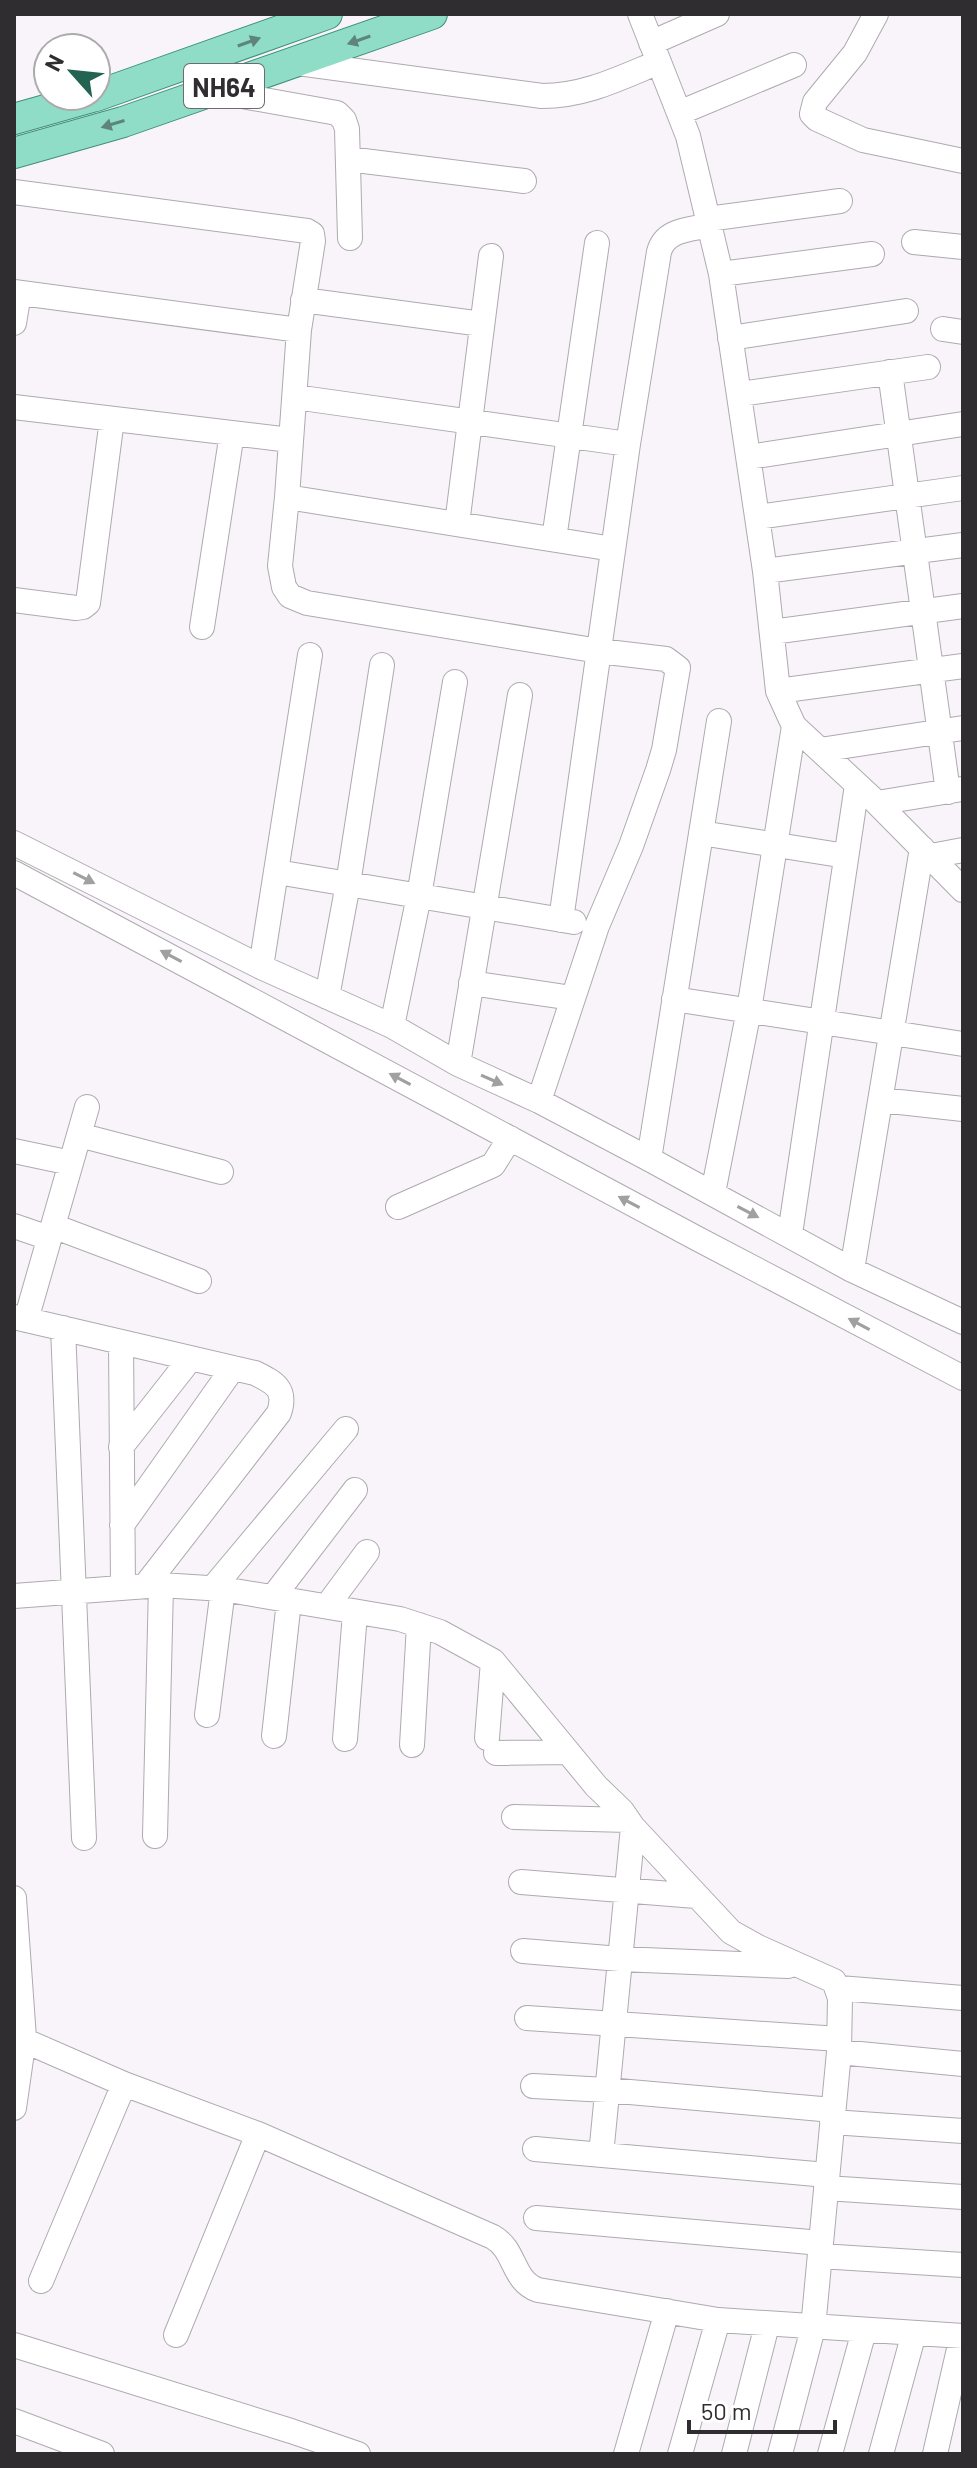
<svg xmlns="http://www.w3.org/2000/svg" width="977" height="2468" font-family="Barlow,sans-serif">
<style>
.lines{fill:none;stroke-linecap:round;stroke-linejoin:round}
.minor-casing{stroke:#aeaab0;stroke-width:26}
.major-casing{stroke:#3d907a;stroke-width:32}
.minor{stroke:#fff;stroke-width:24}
.major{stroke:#8fddc7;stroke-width:30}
.oneway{fill:#5f857b}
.oneway2{fill:#a1a0a1}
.labels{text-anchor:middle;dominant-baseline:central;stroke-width:8;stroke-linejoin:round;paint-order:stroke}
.shield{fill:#fff;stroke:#6d6c6d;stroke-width:2}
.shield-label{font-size:26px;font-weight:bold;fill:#2f2d2f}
</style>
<rect width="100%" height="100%" fill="#f9f4fa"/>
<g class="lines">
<defs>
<path id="minor" d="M640,14L688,136L721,274L765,571L778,691L794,726L877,803L963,890
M876,14L855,53L815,102L812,114L817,119L863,140L963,161
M651,43L717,14
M298,63L542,96C585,96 620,78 659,62
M214,91L337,113L344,120L347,129L350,238
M679,113L794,65
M348,159L524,181
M14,192L307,231L312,234L313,241L299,330L287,497L280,566L284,587L290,596L307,603L599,651L666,659L678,668L664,750L658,770L631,846L597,926L539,1101
M708,219L840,201
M914,242L963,247
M721,274L872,254
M14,292L299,330
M303,300L482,324
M14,323L19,293
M943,329L963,332
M730,338L906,311
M890,372L948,792
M740,394L928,367
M295,397L628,444
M14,407L290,440
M749,457L963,424
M287,497L613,549
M758,517L963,488
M457,524L491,256
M554,539L597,243
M765,571L963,545
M14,600L76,608L83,607L88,603L112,419
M202,627L232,433
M772,632L963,606
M778,691L963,666
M820,750L963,728
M877,803L962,789
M701,833L846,856
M14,843L261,967L392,1026L458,1064L539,1101L649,1159L852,1270L963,1322
M931,856L963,850
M277,872L574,922
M14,873L698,1239L963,1378
M561,920L628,444L659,252C665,229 690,230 710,225
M261,967L310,655
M471,983L572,998
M327,997L348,884L382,665
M674,999L963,1044
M392,1026L419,896L455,682
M458,1064L520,695
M881,1100L963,1109
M79,1135L221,1172
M14,1151L71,1163
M649,1159L719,721
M713,1193L749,1010L794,726
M398,1207L493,1165L510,1138
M14,1226L49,1238
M53,1226L199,1281
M790,1234L857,785
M852,1270L922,848
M14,1317L255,1373C275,1383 287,1389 279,1413L145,1586
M26,1320L87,1107
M63,1328L84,1838
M121,1342L123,1587
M121,1447L191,1358
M122,1525L233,1368
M212,1589L346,1429
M14,1596L161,1585L223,1589L400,1619L440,1632L493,1661L596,1786L622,1811L633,1827L731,1932L758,1947L834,1981L840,1998L839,2052L813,2328L780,2454
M273,1597L355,1490
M327,1606L367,1552
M207,1715L223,1589
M274,1736L289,1601
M487,1738L493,1661
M345,1739L355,1613
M412,1745L419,1625
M496,1753L568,1752
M514,1817L628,1820
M155,1836L161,1585
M521,1882L696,1896
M14,1898L24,2038L14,2108
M523,1951L620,1959L788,1966
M839,1988L963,1998
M527,2018L839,2039
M14,2036L124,2084L258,2134L493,2237C516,2250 512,2281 538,2290L718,2320L963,2336
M839,2052L963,2064
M533,2086L607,2090L833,2110
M832,2122L963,2131
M535,2149L827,2175
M601,2155L633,1827
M826,2188L963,2197
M536,2218L821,2243
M820,2256L963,2265
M41,2281L124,2084
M176,2335L258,2134
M14,2345L291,2431L358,2454
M14,2421L102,2454
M626,2454L667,2311
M680,2454L718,2320
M734,2454L767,2325
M830,2454L864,2331
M881,2454L914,2333
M935,2454L962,2336"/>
<path id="major" d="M96,96L327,14
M14,119L95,96
M14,153L123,122L432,14"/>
</defs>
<use href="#minor" class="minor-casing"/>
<use href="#major" class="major-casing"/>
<use href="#minor" class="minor"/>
<use href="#major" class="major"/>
</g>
<defs><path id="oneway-solid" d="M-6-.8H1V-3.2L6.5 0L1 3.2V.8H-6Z" transform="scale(2)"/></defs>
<g class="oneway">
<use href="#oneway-solid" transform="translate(359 40) rotate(161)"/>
<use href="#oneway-solid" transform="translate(249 42) rotate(-20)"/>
<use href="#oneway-solid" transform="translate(113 124) rotate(163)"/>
</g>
<g class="oneway2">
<use href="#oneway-solid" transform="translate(84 878) rotate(27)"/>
<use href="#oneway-solid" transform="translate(171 956) rotate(-152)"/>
<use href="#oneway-solid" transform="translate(400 1079) rotate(-152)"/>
<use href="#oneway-solid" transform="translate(492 1080) rotate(24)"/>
<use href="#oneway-solid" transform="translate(629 1202) rotate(-152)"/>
<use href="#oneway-solid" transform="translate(748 1212) rotate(28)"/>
<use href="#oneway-solid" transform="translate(859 1324) rotate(-152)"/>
</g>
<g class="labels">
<rect class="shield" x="184" y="64" width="80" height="44" rx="6"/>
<g class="shield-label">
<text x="224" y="86">NH64</text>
</g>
</g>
<rect width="977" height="2468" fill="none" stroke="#2f2d2f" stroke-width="32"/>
<g transform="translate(72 72) rotate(297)"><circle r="38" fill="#ffffff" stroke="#acabac" stroke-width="2"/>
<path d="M0-6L14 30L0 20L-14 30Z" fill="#236351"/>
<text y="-12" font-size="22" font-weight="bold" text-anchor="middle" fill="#2f2d2f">N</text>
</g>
<path d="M689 2420v12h146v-12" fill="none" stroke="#2f2d2f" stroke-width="4"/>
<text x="701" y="2420" font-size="24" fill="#2f2d2f" stroke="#ffffff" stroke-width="6" paint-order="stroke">50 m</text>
</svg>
